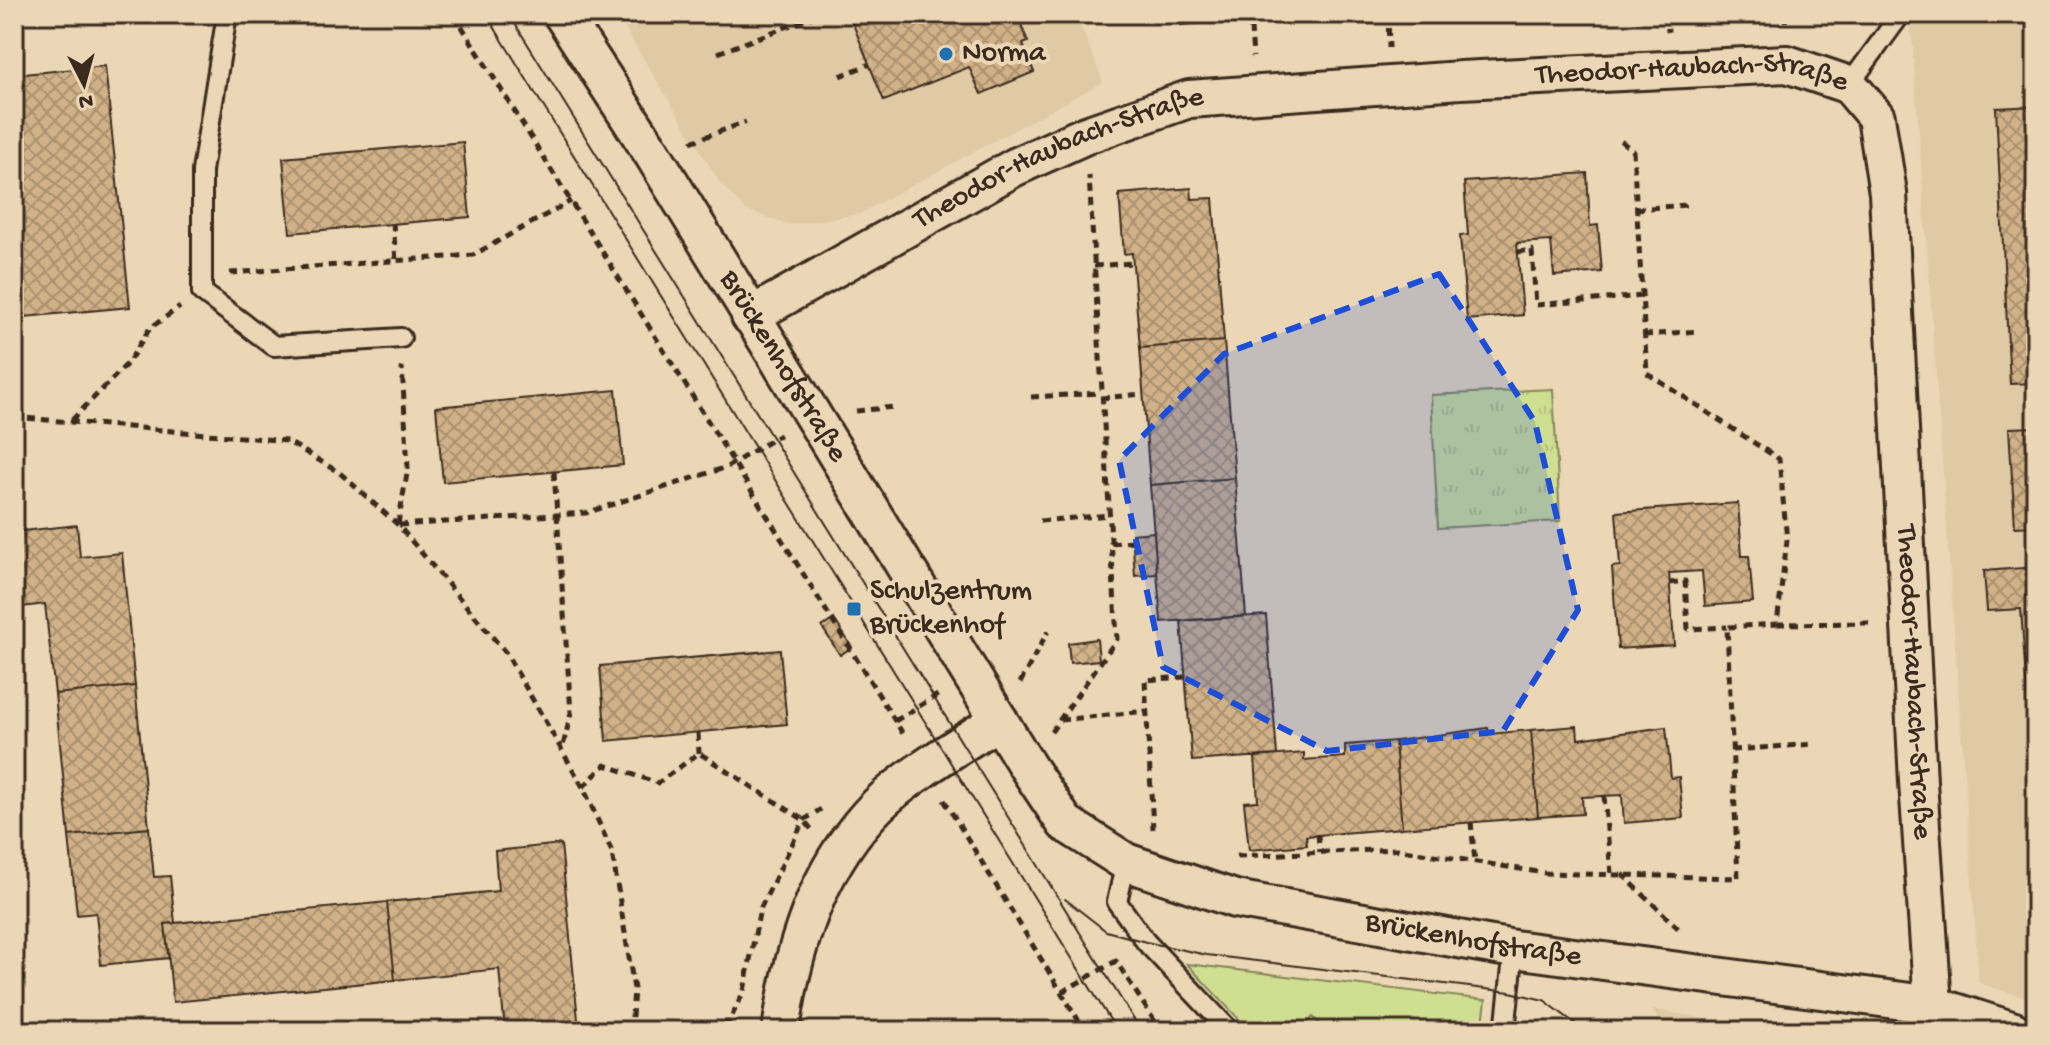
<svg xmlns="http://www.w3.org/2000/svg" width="2050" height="1045" font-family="'Gochi Hand',sans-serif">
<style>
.built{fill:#e0c9a5}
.grass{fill:#cfde91;stroke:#858458;stroke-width:2}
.park{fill:url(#park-tufts);stroke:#858458;stroke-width:2}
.building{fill:url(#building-cross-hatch);stroke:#3b2a1e;stroke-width:2}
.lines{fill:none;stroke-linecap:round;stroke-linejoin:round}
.service-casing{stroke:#3b2a1e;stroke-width:24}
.minor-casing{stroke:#3b2a1e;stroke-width:42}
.path{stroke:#3b2a1e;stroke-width:5;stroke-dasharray:8 6;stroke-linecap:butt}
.service{stroke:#ebd7b5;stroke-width:18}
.minor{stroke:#ebd7b5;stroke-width:36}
.tram{stroke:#3b2a1e;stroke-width:2}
.marked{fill:#1d4ed8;fill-opacity:0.2;stroke:#1d4ed8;stroke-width:6;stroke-dasharray:16 10;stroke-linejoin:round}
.poi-dot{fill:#1f6fb2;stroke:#ebd7b5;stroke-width:3}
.labels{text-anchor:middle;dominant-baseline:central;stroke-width:8;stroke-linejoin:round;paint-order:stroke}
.poi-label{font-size:30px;fill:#3b2a1e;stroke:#ebd7b5;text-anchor:start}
.street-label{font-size:30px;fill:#3b2a1e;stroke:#ebd7b5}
</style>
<defs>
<pattern id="park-tufts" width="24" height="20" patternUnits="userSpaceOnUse" patternTransform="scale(2)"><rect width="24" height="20" fill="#cfde91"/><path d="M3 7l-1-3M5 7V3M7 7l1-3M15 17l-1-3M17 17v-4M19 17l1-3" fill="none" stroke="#b3bf7d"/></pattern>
<pattern id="building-cross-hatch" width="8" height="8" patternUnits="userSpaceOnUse" patternTransform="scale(2)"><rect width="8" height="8" fill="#d1b288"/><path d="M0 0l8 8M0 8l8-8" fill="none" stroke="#ab916f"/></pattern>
</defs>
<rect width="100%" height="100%" fill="#ebd7b5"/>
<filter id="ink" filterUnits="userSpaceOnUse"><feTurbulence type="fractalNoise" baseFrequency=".0125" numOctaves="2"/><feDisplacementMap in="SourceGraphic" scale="16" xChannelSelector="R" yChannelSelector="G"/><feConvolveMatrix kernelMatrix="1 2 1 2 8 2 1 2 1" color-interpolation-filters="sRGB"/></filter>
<g filter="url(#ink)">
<path class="built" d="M616,14H1076L1103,82L859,214L790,225L746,210L720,183Z
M1906,14H2036V1001L1979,983L1912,37Z
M1651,1009L1774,1031H1667Z"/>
<path class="grass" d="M1187,964L1486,1000L1482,1031H1327L1313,1017L1299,1031H1250Z"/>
<path class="park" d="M1553,389L1560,521L1438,528L1431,395Z"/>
<path class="building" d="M864,14H1017L1028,42L1023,44L1034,72L981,94L969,67L884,101L851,19Z
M1180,14H1236L1237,20L1181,25Z
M105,66L130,307L14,318V75Z
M2036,106V383L2010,384L1996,108Z
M463,142L470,217L290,233L283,158Z
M1587,173L1590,226L1598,225L1602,272L1554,276L1551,241L1517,243L1523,315L1467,320L1460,236L1468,235L1464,182Z
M1191,188L1192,199L1213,198L1224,341L1140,348L1132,253L1124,254L1119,194Z
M1224,341L1235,478L1150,485L1140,348Z
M616,390L623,465L443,482L436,407Z
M2036,427V526L2015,527L2009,428Z
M1235,478L1246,616L1161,622L1150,485Z
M1738,503L1742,556H1749L1753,602L1705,606L1702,571L1669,573L1674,645L1618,649L1612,567L1620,566L1616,512Z
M77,525L80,557L122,553L135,686L55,694L45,604L14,608V532Z
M1154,532L1157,574L1135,576L1132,534Z
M2036,567V723H2029L2021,609L1987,611L1984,571Z
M1266,615L1277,755L1192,761L1181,621Z
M834,619L852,647L840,655L822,627Z
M1097,639L1099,660L1070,663L1068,643Z
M780,650L787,724L606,741L600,666Z
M135,686L149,828L69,836L55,694Z
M1577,726L1578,739L1666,727L1671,778L1679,777L1683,818L1624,823L1622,795L1582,797L1583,814L1538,817L1531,730Z
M1488,728L1489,734L1531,730L1538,817L1402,828L1395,741Z
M1395,741L1402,828L1306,836L1307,845L1249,850L1244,802L1258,801L1255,757L1304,753V760L1345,757V745Z
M149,828L154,877L170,876L175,923L165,924L169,958L101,965L96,913L77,915L69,836Z
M561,844L579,1030L505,1031L499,969L395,980L387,902L498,891L495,851Z
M387,902L395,980L173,1002L165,924Z"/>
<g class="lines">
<defs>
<path id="service" d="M227,14L202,171V292L274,346L401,338
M1849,85L1901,14
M1126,862L1117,902L1146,942L1230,1031
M1505,1031L1514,949"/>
<g id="minor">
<path id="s1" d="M562,14L654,156L1027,766L1065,823L1126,862L1235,899L1514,949L1933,1005L2014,1031"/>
<path id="s2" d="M750,316L1015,167L1086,135L1189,99L1461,80L1787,64L1849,85L1876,117L1888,193L1918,782L1933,1005"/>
<path d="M781,1031C792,948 818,865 878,805C908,775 963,744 999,720"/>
</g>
</defs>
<use href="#service" class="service-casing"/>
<use href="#minor" class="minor-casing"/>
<path class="path" d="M454,14L905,737
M1250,14L1253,57
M1388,14L1389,48
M1667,14L1668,32
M1785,14L1786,28
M718,53L817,15
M840,76L870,64
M691,142L746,122
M1636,209L1686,205
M393,223L396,261
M1518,252L1532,250L1536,305L1642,296
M1094,266L1133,263
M230,273L473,255L571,201
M1644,335L1699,331
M1031,397L1101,393
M1101,398L1143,394
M856,411L894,407
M14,417L287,441L340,473L398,525L506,653L583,787L612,852L634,989L631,1031
M72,420L128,363L150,328L180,307
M554,472L571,713L562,750
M1040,521L1109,515
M398,524L408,468L402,367
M399,525L586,513L727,467L780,435
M1111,543L1133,541
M1670,583L1685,581L1688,629L1727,627
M1777,624L1872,623
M1020,683L1048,631
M1060,720L1147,711
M895,721L939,694
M1051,732L1117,639L1089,176
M698,733L699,753
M1732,750L1814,744
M583,787L605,765L658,783L699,753L804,820L812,830
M1604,796L1611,873
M944,800L1085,1031
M1471,822L1475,862
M1153,829L1145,680L1185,677
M1318,835L1320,853
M1237,856L1397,849L1544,873L1738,878L1727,627L1777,624L1787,540L1779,459L1647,373L1633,151L1621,141
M1622,874L1681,931
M1062,992L1116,961L1161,1031
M710,1031L729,1022L744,991L760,909L804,820L821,809"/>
<use href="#service" class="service"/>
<use href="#minor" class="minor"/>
<path class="tram" d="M486,14L1117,1031
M509,14L1141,1031
M1065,899L1106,931L1146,942L1207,955L1510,992L1544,1000L1585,1031"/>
</g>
</g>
<path class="marked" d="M1439,274L1535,422L1578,610L1503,731L1327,751L1163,667L1119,460L1224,354Z"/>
<g class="poi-dot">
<circle cx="946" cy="54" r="8"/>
<rect x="846" y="601" width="16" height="16" rx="4"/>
</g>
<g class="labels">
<g class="poi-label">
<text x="962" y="54">Norma</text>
<text x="870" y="592">Schulzentrum<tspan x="870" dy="34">Brückenhof</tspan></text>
</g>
<g class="street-label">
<text stroke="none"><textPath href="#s2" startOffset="996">Theodor-Haubach-Straße</textPath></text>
<text stroke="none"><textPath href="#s2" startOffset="348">Theodor-Haubach-Straße</textPath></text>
<text stroke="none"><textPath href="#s1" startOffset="416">Brückenhofstraße</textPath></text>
<text stroke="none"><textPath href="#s2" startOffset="1764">Theodor-Haubach-Straße</textPath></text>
<text stroke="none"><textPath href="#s1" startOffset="1382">Brückenhofstraße</textPath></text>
</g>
</g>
<rect width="2050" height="1045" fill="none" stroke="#ebd7b5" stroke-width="48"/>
<rect x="24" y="24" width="2002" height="997" fill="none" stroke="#3b2a1e" stroke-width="3" filter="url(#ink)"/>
<g transform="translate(84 84) rotate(174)" stroke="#ebd7b5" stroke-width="6" paint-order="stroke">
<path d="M0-6L14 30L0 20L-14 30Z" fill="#3b2a1e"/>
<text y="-12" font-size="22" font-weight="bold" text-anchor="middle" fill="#3b2a1e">N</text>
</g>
</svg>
